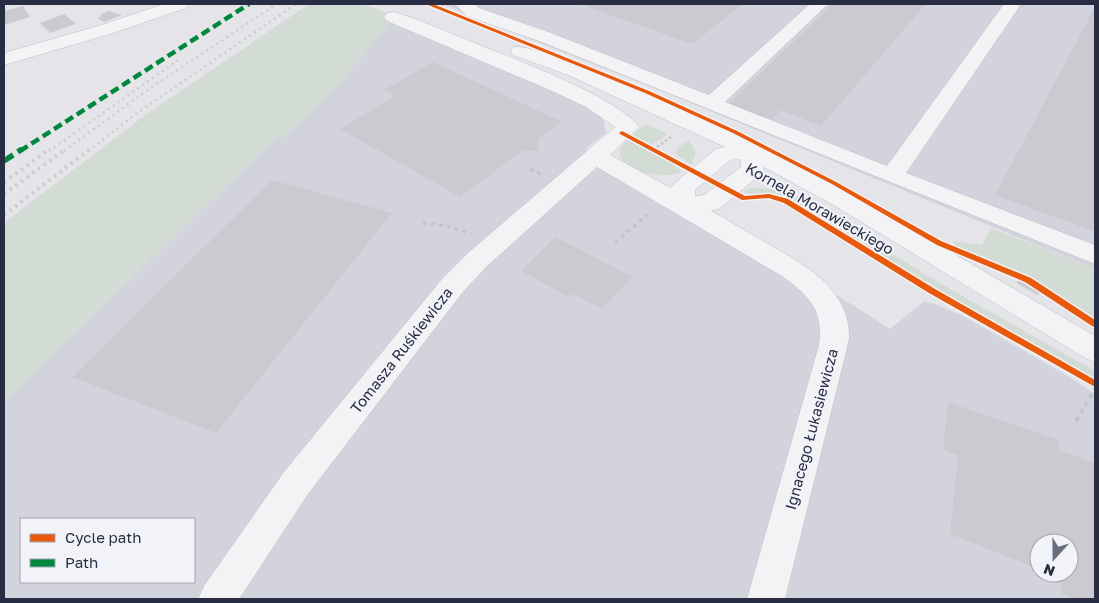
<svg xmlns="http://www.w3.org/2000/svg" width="1099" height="603" font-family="'Golos Text',sans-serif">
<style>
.built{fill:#d2d3dc;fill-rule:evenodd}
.green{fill:#d2dcd4}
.building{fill:#cacad0}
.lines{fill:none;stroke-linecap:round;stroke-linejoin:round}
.minor-casing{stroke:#bfc0c5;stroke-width:1}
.path-far2{stroke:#c3c3c9;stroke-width:2.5;stroke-dasharray:2.5 2.5;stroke-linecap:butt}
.path-far1{stroke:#c3c3c9;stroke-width:3;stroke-dasharray:4 4;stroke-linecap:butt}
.path{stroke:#c3c3c9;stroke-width:4;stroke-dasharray:4.5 4.5;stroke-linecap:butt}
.minor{fill:#f3f3f6;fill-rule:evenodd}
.rail-far1{stroke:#cccdd1;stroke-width:2.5;stroke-dasharray:2 4;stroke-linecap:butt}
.rail{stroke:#cccdd1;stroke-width:4;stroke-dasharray:2.5 4.5;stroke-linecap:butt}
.quiet-far1{stroke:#00873e;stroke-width:4.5;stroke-dasharray:9 4.5;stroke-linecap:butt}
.quiet{stroke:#00873e;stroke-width:5.5;stroke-dasharray:11 5.5;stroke-linecap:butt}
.cycleway-casing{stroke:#f2f3f8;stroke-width:3}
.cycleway{fill:#e8590c;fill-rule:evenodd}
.labels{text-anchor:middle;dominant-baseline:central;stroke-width:4;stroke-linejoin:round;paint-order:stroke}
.street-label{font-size:15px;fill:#292d44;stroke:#f2f3f8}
</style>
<rect width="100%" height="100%" fill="#e4e4e9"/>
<path class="built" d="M442,4H1095V269L669,94Z
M392,20L602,113L606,133L585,149L689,204L752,241L890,329L923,302L933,303L965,317L1068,376L1095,394V599H4V402L278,136L284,137L329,95ZM21,519H194V582H21ZM1039,543H1069V573H1039Z"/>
<path class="green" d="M309,4H361L391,14L392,20L329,95L284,137L278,136L4,402V223L148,113Z
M646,124L665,133L666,136L651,145L632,135Z
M627,140L668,161L682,172C662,182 599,168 627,140Z
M688,140L696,152L692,165L675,154L677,149Z
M751,188L776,189L801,199L943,285L1095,371V379L949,296L790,199L772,193L753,194L742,192Z
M991,228L1095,269V320L1030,278L954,246V241L982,245Z"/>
<path class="building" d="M579,4H743L692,44Z
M833,4H926L821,126L781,110L769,122L726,106Z
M23,6L30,17L4,25V11Z
M1095,7V224L1093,231L995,195Z
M109,11L122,15L104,22L97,18L102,16L100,14Z
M64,14L76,24L50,33L40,23Z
M433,62L547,115L562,121L537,140L539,150L522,151L460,197L340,129L395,96L384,90Z
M272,180L392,213L216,433L72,377Z
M555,237L633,277L602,309L573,294L569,297L521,271Z
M1019,280L1041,292L1038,295L1016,283Z
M948,402L1058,440V450L1095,463V599H1075L1061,593L1060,577L1050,573H1069V543H1039V569L950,534L958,455L943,450Z"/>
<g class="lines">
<defs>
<path id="minor" d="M164,4H189L186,8L110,34L4,65V53L98,26Z
M455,4H474L479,8L551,33L709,95L810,4H828L725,102L887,166L1004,4H1021L906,173L1095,245V264L539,41L467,16Z
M393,12C417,18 441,30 465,39C503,55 617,96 639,127L610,155L671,188L675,183L716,149L725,147L568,75L513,55L511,51L513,47C539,41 717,127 752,143L763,144L766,149L853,195L1095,336V362L1085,358L837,207L764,167L761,174L719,209L711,211C728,220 744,230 761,240C800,262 851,287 849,339L785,599H747L819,345C824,310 809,296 782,276L597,167L486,267L462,293L308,494L239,599H198L204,586L284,472L442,279L468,253L615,127L586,107L552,91L387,21L384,17L387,13ZM741,159V167L704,195L695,196V190L730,160Z"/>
</defs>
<use href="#minor" class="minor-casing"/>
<path class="path-far2" d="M432,4L443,6
M653,150L671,137"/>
<path class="path-far1" d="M530,169L541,174
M423,223L448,226L471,234
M615,243L650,212"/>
<path class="path" d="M1076,421L1095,389"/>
<use href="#minor" class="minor"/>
<path class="rail-far1" d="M49,151L181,58
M64,151L149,89L277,4
M88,151L140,111L296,4"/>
<path class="rail" d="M4,182L50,149
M4,194L66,149
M4,215L90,149"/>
<path class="quiet-far1" d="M20,151L249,4"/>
<path class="quiet" d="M4,161L22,149"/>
<defs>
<path id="cycleway" d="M428,4H433L649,91L737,131L836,182L941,241L1031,278L1095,320V327L1092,326L1025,282L937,245L832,184L733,133L645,93L428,5Z
M622,131L745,196L769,194L788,199L935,289L1095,380V387L929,293L784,203L769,198L742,200L620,134L619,133Z"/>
</defs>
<use href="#cycleway" class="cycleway-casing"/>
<use href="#cycleway" class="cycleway"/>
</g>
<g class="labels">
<g class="street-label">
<text transform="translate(820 208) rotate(30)">Kornela Morawieckiego</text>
<text transform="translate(401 350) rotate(-52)">Tomasza Ruśkiewicza</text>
<text transform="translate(811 429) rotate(-75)">Ignacego Łukasiewicza</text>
</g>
</g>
<rect width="1099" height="603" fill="none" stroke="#292d44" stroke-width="10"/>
<rect x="20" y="518" width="175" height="65" fill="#f2f3f8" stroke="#a2a4b0"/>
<rect x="30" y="534" width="25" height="8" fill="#e8590c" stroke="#a2a4b0"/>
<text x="65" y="543" font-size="15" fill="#292d44">Cycle path</text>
<rect x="30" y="559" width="25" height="8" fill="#00873e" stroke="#a2a4b0"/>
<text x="65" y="568" font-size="15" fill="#292d44">Path</text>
<g transform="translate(1054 558) rotate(201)"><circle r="24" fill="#f2f3f8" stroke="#a2a4b0"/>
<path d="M0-4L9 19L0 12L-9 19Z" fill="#6a6d7e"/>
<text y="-8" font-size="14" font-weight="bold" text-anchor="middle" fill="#292d44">N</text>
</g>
</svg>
